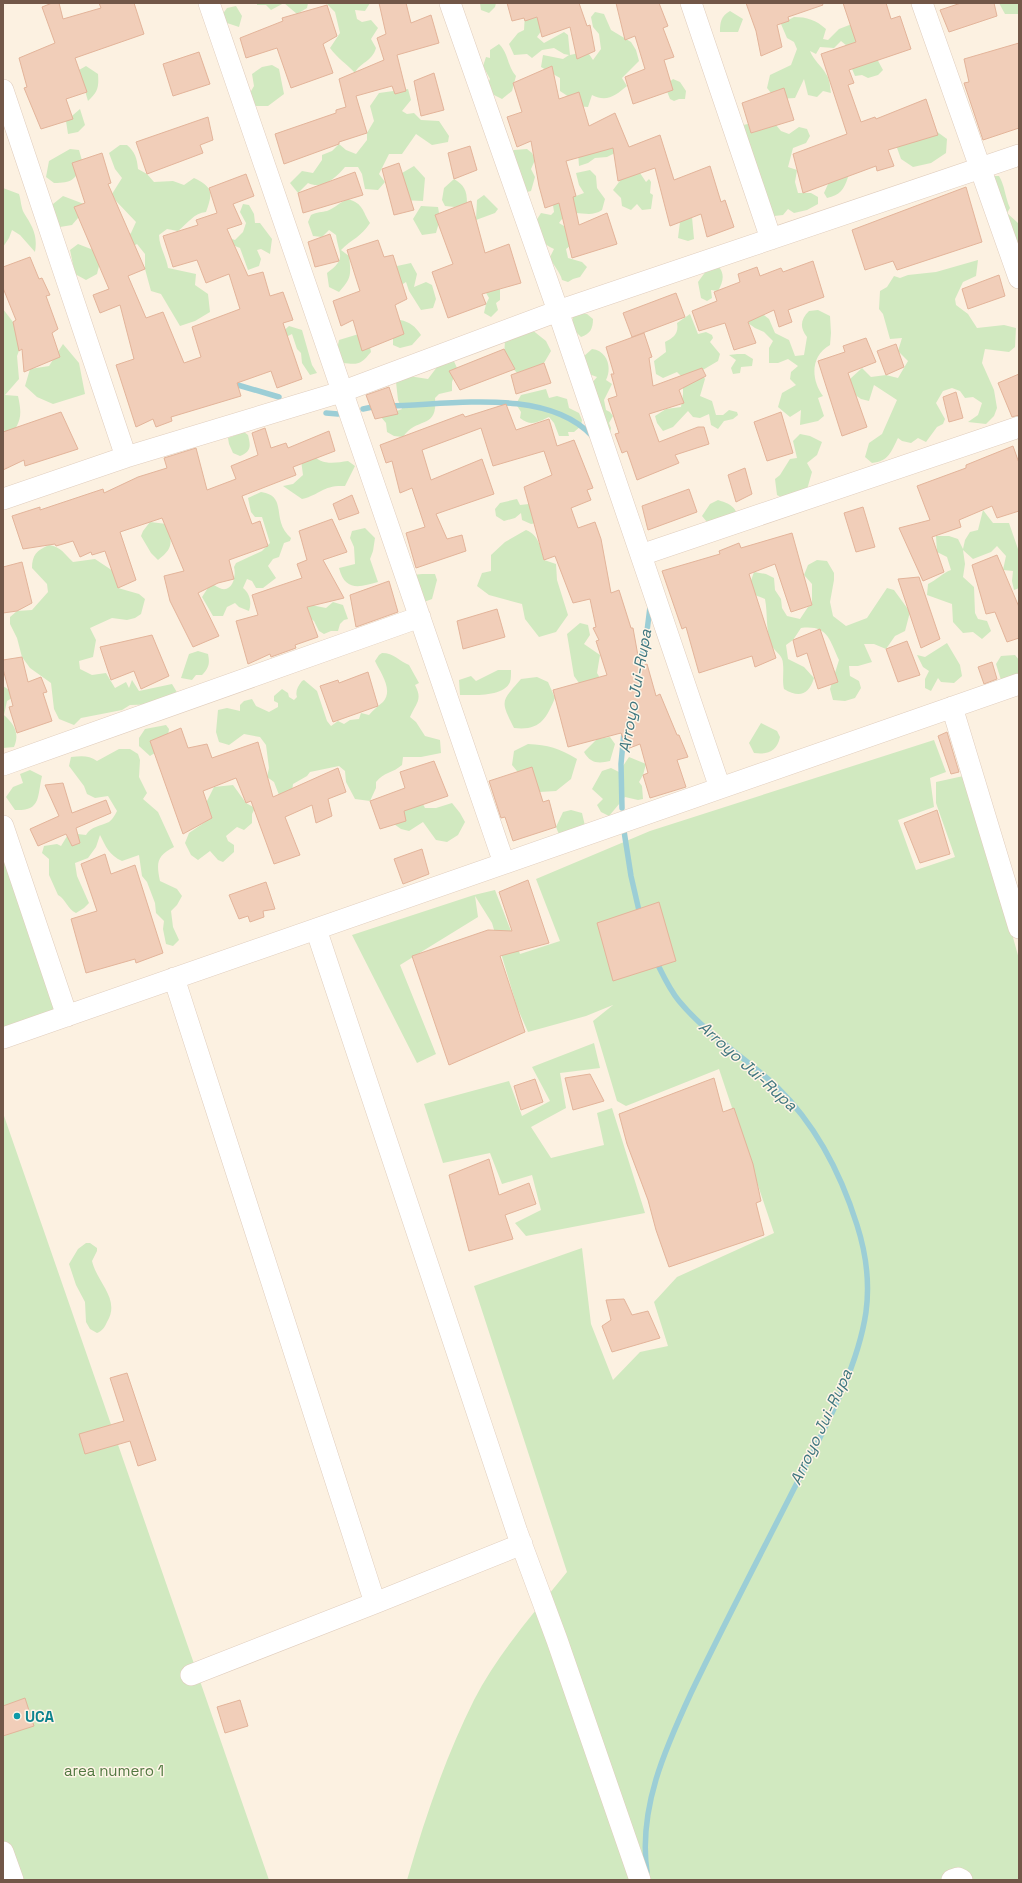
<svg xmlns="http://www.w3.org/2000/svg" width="1022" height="1883" font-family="'Space Grotesk',sans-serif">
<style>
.green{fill:#d1e9c0}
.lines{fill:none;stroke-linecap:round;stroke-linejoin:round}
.stream{stroke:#9cced6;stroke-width:5.5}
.building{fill:#f1ceb9;stroke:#e3b49a}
.minor-casing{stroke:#e0cdbd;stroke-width:22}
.minor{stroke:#fff;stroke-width:21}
.culture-dot{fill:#0f9aa8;stroke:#fff5e7;stroke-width:1.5}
.labels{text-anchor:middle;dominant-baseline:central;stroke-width:3;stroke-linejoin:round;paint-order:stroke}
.culture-label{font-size:15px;font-weight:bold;fill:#0d838f;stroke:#fff5e7;text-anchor:start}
.park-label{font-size:15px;fill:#527841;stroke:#fff5e7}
.water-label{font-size:16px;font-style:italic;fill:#3f767f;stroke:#fff5e7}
</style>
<rect width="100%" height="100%" fill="#fcf1e1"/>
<path class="green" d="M257,3H308L307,8L297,14L284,3L271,10L266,5H257Z
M326,3H370L365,11L355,10L357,19L362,22L371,20L378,28L371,39L376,48C372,62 360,62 355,73C347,64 337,58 330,48L340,33L335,12Z
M480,3H496L495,7L489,13L481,10Z
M999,3H1019V14H1005Z
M236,6L242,16L239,27L227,23L222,15L227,8Z
M730,11L743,19L738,32H720C720,22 721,16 730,11Z
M595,12L604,14L611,30L631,42L636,50L639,61L622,78L627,86C616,95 607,103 592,95L588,107L574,106L569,97L560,91V78L541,67L543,55L563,59L569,55L564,54L554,48L542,50L532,58L527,54L514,55L509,44L518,33L524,30L525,14C533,14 541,18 544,27L537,37L544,43L564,32L568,35L570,55L579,53L589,54L593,60L601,49L599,34L593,27L591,17Z
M794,17C807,17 816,20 826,29L823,39L828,40L839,29L857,22L883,70L878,75L868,78L862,75L855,76L849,62L847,46L841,41L834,48L820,47L816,54L810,51C814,61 821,65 826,74C830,79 830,87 831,93L823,91L817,97L808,95L804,79L795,98L776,99L767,88L770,75L791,65L797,49L794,42L787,38L781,24Z
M499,44C509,54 507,66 516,76L512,91L502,99L494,95L487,85L490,79L483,66L486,57L490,58V50Z
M272,65L279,69L284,94L268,106H254L247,98L254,86L252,74L262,67Z
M86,66L98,74C99,87 98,92 88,101L79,70Z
M673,79L680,82L686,91L685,99H679L674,101L670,99L665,86Z
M408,89L411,100L402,111L407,114L414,113L421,120L439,121L449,136L448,142L432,145L416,134L402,154H389L379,174L385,182L378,190L365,189L362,174L358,167H345C336,178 322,190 308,183L298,193L290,183L302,171L313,173L322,160V155L332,151L339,144L346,150L356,154L367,140V133L374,121L370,106L379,93Z
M80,109L85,125L78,132L68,134L66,121Z
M587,124C595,135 609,141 617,152L607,157L595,158L588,163L579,166L578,153Z
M748,124L751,133L776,125L781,131L789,134L799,127L807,129L810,136L806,143L793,148L788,167L797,170L795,182L798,193H811L818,197V204L807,210L794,213L788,209L783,215L774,216L730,152L729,144L743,125Z
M936,131L947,139L946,153L931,163L913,167L901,159L896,145Z
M120,145H127C135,152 137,158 138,169L147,174L154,182L173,181L184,185L194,178C213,187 213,193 206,212C194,213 188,223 178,231L167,229L159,235C159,246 166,256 168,268L196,274L195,285L208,294L210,312L195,321L180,326L161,294L151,291L145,269V254L137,244L126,250L118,243L131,233L136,222L116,201L112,194L122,178L115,169L109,153Z
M70,149L79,150L83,164C75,180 72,183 54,183L46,177L49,161Z
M527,149L532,153L535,160L531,169L535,177L531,191L527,192L508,154L514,150Z
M414,166L425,178L423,201L402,200V173Z
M590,170L596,176L597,188L605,199L602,210C586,221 572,203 559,223L564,226L574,243L566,249L568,258L582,262L587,267L580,277L573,279L568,282L562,280C560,271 553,266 550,257L554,249C542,244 538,236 534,224L541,213L551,215L554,212L553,205L558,193L576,196L584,193L579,185L576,173Z
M640,173L646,182L649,179L651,182L650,193L653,195L651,209L642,210L637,204L631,210L622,206L621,198L613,190L625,174Z
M833,173L848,177C844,190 840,195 827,198L824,193Z
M993,176H999C1005,186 1005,197 1010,208L1007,213L1019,224V274Z
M454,179C464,185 467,190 467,203L455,207L445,206L442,200L444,188Z
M3,188L19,194C21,200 21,208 24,213C32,226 38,235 35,252L20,235L12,230L9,238L3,247Z
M484,195L498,209L495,213L476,220L477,200Z
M63,196L84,204L78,218L72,225L60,227L52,218L53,204Z
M348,199C364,204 362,211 370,223C361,237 352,239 341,250L349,256C351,274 352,278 339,292L329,287L327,273C347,258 339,256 336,235L329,230L322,237L313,236L308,222L311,215C317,212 322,212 327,211C335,208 340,202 348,199Z
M243,204L249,205L254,214L255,223H260L272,239L270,254L261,249L257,250L261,259L259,266L248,270L240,248L235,246L224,252L226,237L235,240L243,232L246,223L240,212Z
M421,206L438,207L440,219L436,233L422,235L413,219Z
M688,216L692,217L694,239L688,241L678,238L680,222Z
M78,244L96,251L101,258L97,274L86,280L75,274L70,250Z
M978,260L976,276L963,282L955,299L956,305L968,314L977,328L1004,325L1016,328L1015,347L1009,352L985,349L982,363L994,390L997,408L994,416L986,424L968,422L978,415L982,403L973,397L965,398L960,391L952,388L943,391L936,403L945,419L943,424L937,427L926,442L918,438L911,443L902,441L898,438C891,452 889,461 872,463L865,457L869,443L882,434L897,400L874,385L869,401L861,399L851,392L850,379L862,368L871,377L886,375L898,378L908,361L898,351L902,338L890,339L883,314L879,309L880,291L887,287L894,276L900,278L908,275L936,272Z
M411,263L417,274L414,287L426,282L432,285L436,299L433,308L421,310L409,291L406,282L392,291L391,273L397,266Z
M709,267H719C725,275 723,282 718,291L711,290L712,298L707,301L701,298L698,282Z
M481,284L500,289V300L496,303L498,310L491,317L484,313L486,304L489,298Z
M3,309L13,322L22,343L17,356L19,379L5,395L18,396C23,418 20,423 7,441L3,425Z
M818,310L830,316L831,333L830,345C810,356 811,380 823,396L818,398L824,416L818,421L800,425L801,410L790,417L778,407L782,393L796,385L790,379L791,372L798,366L788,359L778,363H769V348L773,341L764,332L755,328L748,323L751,316L760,312L769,319L775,333L789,340L795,356L804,355L807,337C799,327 801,319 809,311Z
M580,313L587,314L593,319C593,329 590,334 581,337L572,328L573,315Z
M690,314L698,334L706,332L712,335L713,338L710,342L720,354L718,361L701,371L705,379L700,396L712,401L716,415H723L729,410L737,412L738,415L733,419L724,421L718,429L711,425L709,414L700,418L693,417L688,411L673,427L663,431L657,423L655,416L666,409L681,407L683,394V378L677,372L663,378L656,374L654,361L666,352L665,342C674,338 679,333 677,323Z
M400,320C410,322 415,326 421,335L412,345L400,348L393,345V330Z
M289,326L302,330L312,365L317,373L310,375L302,363L301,353L297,349L292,334L282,339L280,334Z
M531,329L546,341L551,351L544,363L517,373L504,358L505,340Z
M362,333L369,342L371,352C361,364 359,365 343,363L336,355L339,340Z
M63,344L79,363L85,394L53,404L37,397L25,386L30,369L49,366Z
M592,349C608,351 612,368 606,380L612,384L604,400L606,410L610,412L613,416L609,423L611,428L610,433L591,384L597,377L589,374L583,357Z
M737,354H745L753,359L752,366L741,367L740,373L733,374L731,368L736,360L729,355Z
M453,359L457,368L452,382V391L439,394L435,398C438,430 417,416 403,437L394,436L387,432L386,423L381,417L402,409L398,400L396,382L402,375L428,379L440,363Z
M546,389L549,398L557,396L567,399L569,408L579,413L582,420L581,426L574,432H568L569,436H559L554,423L549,417C538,422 531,427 520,418L521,412L516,404L521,395Z
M244,432L248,435C251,447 251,451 240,456L233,453L229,444L228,438Z
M800,434L810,436L822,442L817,455L807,463L812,472L806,493L784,499L777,495L775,479L780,475L790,459L797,458L793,441Z
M312,453C320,466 335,463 348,461L355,466L345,486C322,485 322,494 302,499L283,486L293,484L303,475L301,460Z
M261,492C289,496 270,520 291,538L290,541L284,543L279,557L273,559L268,566L276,578L263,588H256L252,581L247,579L243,588C250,594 252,602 249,611L239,607L235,603L227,607L223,616H213L202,597L211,583C214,585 219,588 222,589C234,591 236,574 234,567L236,563L262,551L270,543L262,517H255L251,512L248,498Z
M517,499L520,505L529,504L541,522L531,524L522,520L521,513L515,518L504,521L496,516L495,509L500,503Z
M718,500C727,503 734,505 737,514L707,522L702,516L710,504Z
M983,510L993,523H1009L1018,549L1019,588L1014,590L1012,581L1013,571L1003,570L1006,556L997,546L991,552L973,559L963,550L965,564L963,577L974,587L975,613L978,619L987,621L991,631L982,639L973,632L963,633L953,622L952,604L927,595L928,584C937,580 942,573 951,570L947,557L937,552L936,536H949L958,539L963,549L965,540L970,532L978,530Z
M150,522L167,524C172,542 174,548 158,560L151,553L141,536L143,531Z
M365,528L375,538L373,551L370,559L378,582C360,587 345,592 339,568L355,564L354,547L350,538L352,531Z
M526,530C539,535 540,547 544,560L556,564L557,580L568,615L556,632L539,637L525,619L522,604L489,595L477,586L482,573L491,571V555L505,542Z
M49,545C62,547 64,554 73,562L95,559L113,571L118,588L139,594L145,599L141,614L135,618L127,620L112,618L90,628L96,640L93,657L79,661L80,669L92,675L106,673L115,688L126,682L129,688L132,680L139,691L172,684L178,694L163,704L130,705L122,710L81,718L74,725L59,719L54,709L51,683L30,668L22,657L17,638L10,624V617L17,611L32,610L48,592L47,584L32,568C32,555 37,550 49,545Z
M817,560L827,561L834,573V580L830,602L833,616L846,626L867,618L887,588L894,590L910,612L905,631L895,636L886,649L874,644H864L872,662L858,666H849L850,676L859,681L861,688L855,698L845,701L833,700L830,689L839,660C829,639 828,625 801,628L793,640L786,645L788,659L804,667L814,678C809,695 799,698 784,689C782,680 784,673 783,664C783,655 776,653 772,646C765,631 768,614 765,599L747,592L754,572L766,574L774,578L775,590L781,599L782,608L787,616L800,619L808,607L812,605V584L804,575L808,565Z
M422,574H435L437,580L432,599L424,602L413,575Z
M333,602L343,605L348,619L344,620L340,624L338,631H331L324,634L319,631L314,621L305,614L306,604L326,608Z
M580,623L588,625L590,635L584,644L600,655L597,673L608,692L584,690L574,676L567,634Z
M947,643L960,665L962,676L954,683L941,682L938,678L931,691L925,688V679L929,671L923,667L917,655L925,657Z
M198,651L208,654C210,663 209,668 202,675H196L192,680L181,678L189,654Z
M382,653C394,653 399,661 409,665L419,683L415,685C423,700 416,703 410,717L416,722L425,736L440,740L441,753L421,757H403L402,765C393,773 384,772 376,782V788L370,801L355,799L346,782L345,771L339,766L310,772L307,776L293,784L292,792L279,795L274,782L267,777L269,768L266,745L260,737L244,734L229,745L219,742L216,732L218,710L227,708L240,711V705L244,701L252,699L256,706L269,712L278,707V703L274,701V696L282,689L288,693L289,697L294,700L297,697C295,691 298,686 302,681L304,680L317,691L327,721L331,726L338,721L344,724L350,720L359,719L361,713L369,715C373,710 378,706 383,702C394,690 380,672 375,661L379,655Z
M1015,655L1019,660V679L1001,680L996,664L1001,656Z
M498,670H511C511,674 511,679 510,682C504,697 474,695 460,695L459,680L471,676L476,681Z
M537,677L548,682L555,698C546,719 540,731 514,728C500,700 501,702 521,679Z
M3,686L17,695L7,701L4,715C14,724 20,733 14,747L3,748Z
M761,723L777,731L780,737C777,751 768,755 754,753L749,743Z
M166,725L169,729C167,745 164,748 150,756L139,746V738L145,729Z
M610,737L615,744L610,761C598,764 590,763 584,752L597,739Z
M934,740L946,772L930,778L934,807L898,820L916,870L955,857L936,803V782L968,775L1019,959V1880H407C425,1818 445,1758 474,1700C498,1653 534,1613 567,1572L474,1286L582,1248L591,1324L613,1380L640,1352L668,1346L654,1302L677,1277L774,1233L719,1069L626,1106L617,1101L593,1021L613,1005L586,1016L528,1032L517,1007L492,923L475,896L478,917L400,965L436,1054L417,1063L352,935L474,895L495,890L520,954L560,941L536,879L650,831Z
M528,744C548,745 559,748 577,759L571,779L556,791L540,792L526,782L512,765L514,751Z
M119,749H130L138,754L140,760L139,777L147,793L143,799L158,812L174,847C157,856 156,862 160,881L177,889L182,896L177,905L171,911L173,927L179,940L173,946L166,944L163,929L164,921L156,913L155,903L147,882L142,876L139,855L122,861C109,855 106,847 100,835L96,847L88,858L75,863L77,876L89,903L84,908L76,913C67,909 66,899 58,895L49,875V859L42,853L44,846L57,844L61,846L69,833L86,835C91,826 101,826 109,822C112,820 115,815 117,811L108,796L95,798L87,794L84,786L69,766L71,757C81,756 89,755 97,761Z
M629,757L646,764L643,775L639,782L642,786L643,799L638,800L625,797L609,816L601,812L597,805L603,799L592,789L602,771L611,768L619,772Z
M30,770L42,776C37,798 41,811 15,810L6,797L13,787L23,783L20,774Z
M233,785L246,803L255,808L252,814V823L244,830L237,827L226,836L228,841L234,845V852L223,862L218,860L210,851L198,860L191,855L185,843L189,833L211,818L206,803L214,787Z
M452,803L460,813L465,822L458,835L447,842L436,840L423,822L409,831L401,829L394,824L391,804H423L425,808H436Z
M571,810L582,813L585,826L560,837L556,827L563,812Z
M3,826L67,1016L3,1038Z
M594,1043L600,1068L560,1073L566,1108L531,1127L551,1158L604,1145L597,1113L612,1108L645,1213L526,1236L515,1223L541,1210L532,1175L502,1184L490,1153L443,1163L424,1104L509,1081L522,1116L550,1101L532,1067Z
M3,1113L269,1880H3Z
M86,1243H90L97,1248V1251L92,1261C97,1283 121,1299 107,1322C105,1327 102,1331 97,1333L90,1329L86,1322L85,1302L76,1285L69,1264L78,1249Z"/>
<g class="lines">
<path class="stream" d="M231,383L279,397
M389,406C449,405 547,387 592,436
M363,409L377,406
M326,413L338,414
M638,671L646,639L650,607
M622,808L621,764L624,732
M624,831L631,876L640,915
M647,1872C638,1809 665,1749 691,1693C726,1620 764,1548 801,1475C826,1426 858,1367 866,1312C870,1282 866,1253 857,1225C841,1174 815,1124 777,1087C745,1057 707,1035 679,1001C669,989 663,975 656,961"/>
</g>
<path class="building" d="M52,3H59L63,19L101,8L99,3H134L144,34L75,58L87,92L66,99L73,119L41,129L24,88L27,87L19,58L55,43L42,7Z
M379,3H406L411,23L431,15L439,43L397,55L406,91L395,94L392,86L356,96L367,133L339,142V144L284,164L275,134L336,113V110L346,107L339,79L384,60L377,38L386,34Z
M507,3H579L587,26L590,25L595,51L577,59L570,27L542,37L537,17L525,21L524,18L512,21Z
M616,3H659L668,26L663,28L674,57L664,60L673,90L633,104L625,77L645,69L635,36L625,40Z
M746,3H822L823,5L788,17L789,21L777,25L782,47L761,56L756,31Z
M843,3H886L891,19L900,16L911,49L849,70L854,83L848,85L861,122L875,117L876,119L926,99L938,135L888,150L894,166L877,171L876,166L803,193L793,154L847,134L821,54L856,42Z
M961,3H994L997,16L949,32L940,10Z
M327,5L337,36L323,44L333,73L291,88L277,48L246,58L240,38L283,21L282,18Z
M1019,43V128L983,140L964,83L969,82L964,59Z
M199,52L210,84L173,96L163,64Z
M552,66L559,99L579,92L589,126L615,113L629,147L660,135L674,180L710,166L721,202L725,200L734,227L707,237L701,214L670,226L655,168L618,181L613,148L566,161L576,196L573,197L579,225L607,213L617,244L572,258L559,203L545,208L539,186L531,141L517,147L507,117L522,112L513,83Z
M434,73L444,110L421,116L414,81Z
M784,88L794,120L751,133L742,103Z
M208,117L213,140L200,145L203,153L147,174L136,142Z
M470,146L477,170L454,179L448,153Z
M102,153L111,183L108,184L145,269L128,276L146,318L163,312L184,363L201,357L192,327L240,309L229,274L206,283L197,260L173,267L163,236L198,225L196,220L217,213L209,188L246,174L254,196L233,204L242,224L227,229L248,276L263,272L270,296L283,292L293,320L283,323L302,379L277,388L271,371L237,383L241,396L171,417L172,421L156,427L153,419L136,427L116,365L134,359L120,305L100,313L93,295L109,289L74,207L85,203L72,163Z
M399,163L414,210L394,215L382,169Z
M355,172L363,195L303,213L298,193Z
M966,187L982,242L897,270L893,261L865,270L852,230Z
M471,201L485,253L509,244L521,283L482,294L486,304L448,318L432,272L453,264L435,215Z
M330,234L339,261L315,267L308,242Z
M378,240L384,257L393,255L407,299L395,305L404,334L362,351L353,320L341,326L333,301L360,291L347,250Z
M30,257L39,279L42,278L50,295L46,296L58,329L52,333L60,357L24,372L22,349L19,351L13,322L16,320L3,288V267Z
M813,261L824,297L788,310L792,322L779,327L774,310L748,322L756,343L734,350L725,323L699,331L692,311L717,301L714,292L740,282L738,274L757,267L760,276L781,268L783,272Z
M999,275L1005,296L968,309L962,289Z
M676,293L685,317L632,337L623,313Z
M644,333L652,357L649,358L653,386L702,368L706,376L679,390L684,403L649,414L659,442L698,427H704L709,444L675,455L679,463L637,480L627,451L622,453L615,434L619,433L608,399L617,396L611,374H614L606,347Z
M866,338L876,362L848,373L867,427L842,436L818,361L845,352L843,346Z
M896,344L904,367L886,375L877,351Z
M504,349L515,369L460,390L449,371Z
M544,363L551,383L516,394L511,375Z
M1019,374V415L1012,417L998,383Z
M389,387L398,414L375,419L366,395Z
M956,392L963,418L949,422L943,397Z
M506,404L516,430L549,419L557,446L574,440L593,488L587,490L591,500L571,508L578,528L595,522L601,539L611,593L619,590L631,628H633L640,667L647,664L656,696L660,694L677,735H679L688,757L677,760L686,787L650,798L643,775L648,773L640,744L627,749L621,733L568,747L553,690L607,675L596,641L599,640L593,628L596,627L590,599L573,603L555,556L544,560L524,487L552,475L544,451L493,466L481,428L422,450L431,480L482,459L494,494L436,514L447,539L462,535L466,551L416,568L406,533L425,527L412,488L400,493L392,461L386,463L380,445L463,414L465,417Z
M61,412L78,449L25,466L24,460L3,470V432Z
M781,412L793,453L767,461L754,422Z
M265,428L271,448L286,443L288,448L329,431L335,451L293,467L296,475L242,496L252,524L260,521L268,546L229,560L234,579L218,583L198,593L219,636L193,647L170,601L164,576L184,571L162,518L120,532L136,580L118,588L105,551L92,555L91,552L80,557L73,541L56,546L55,544L23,549L12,516L40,507V510L103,489L104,493L138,477L167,468L164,458L196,448L207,490L236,479L231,466L258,455L252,433Z
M1013,446L1019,463V511L997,518L992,506L959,520L961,527L932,537L944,572L923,581L899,528L930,520L917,486L966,468V465Z
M745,468L752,494L736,502L728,475Z
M689,489L697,512L648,530L642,506Z
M352,495L359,513L339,520L333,504Z
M863,507L875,547L856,552L844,513Z
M332,519L347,552L323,560L344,598L307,607L318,637L295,645L296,648L271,657L270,654L248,664L236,621L258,615L252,595L302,578L297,564L307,560L299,531Z
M792,533L812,605L791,612L775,564L749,574L776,658L755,667L752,656L699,673L686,627L682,629L662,571L720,554L719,551L739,543L741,548Z
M997,555L1019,607V638L1007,642L995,612L986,614L972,565Z
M22,562L32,603L17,611L3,613V567Z
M919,577L940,639L921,648L898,579Z
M389,581L398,612L356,627L350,595Z
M497,609L505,637L463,649L457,621Z
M820,629L838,682L818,689L807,653L797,657L793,640Z
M152,635L169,676L141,689L134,671L111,680L100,647Z
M907,641L920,675L898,682L886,649Z
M22,657L28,682L41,677L47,692L43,693L52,721L17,733L9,707L13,706L3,669V660Z
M992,662L997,679L984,684L978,667Z
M368,672L378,706L333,722L320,686L338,680L339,683Z
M181,728L188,748L207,744L212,758L258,742L273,797L338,768L346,792L328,799L332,816L316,823L312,805L285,817L300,855L274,864L251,801L246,803L236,778L203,791L212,818L183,834L150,741Z
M947,732L959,772L951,774L938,736Z
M434,761L448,796L404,811L406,821L380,829L370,801L405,788L400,772Z
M532,767L543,802L549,800L556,827L513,841L505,817L501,818L489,781Z
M63,783L72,813L106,800L111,813L76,828L80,843L72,846L66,834L38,846L30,829L59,816L45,785Z
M937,810L950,854L920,863L904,823Z
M422,849L429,874L403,884L394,859Z
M105,854L111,874L135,865L163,953L136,963L135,959L86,973L71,919L97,911L81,864Z
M528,880L549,943L500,956L525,1032L449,1065L412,956L488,930L512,931L499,892Z
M266,882L275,909L263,911L264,917L250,922L248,916L239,919L229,895Z
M659,902L676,961L613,981L597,923Z
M590,1074L604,1101L573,1110L565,1078Z
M714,1078L723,1112L734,1108L753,1164L761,1201L756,1203L764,1235L669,1267L656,1230L648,1200L627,1144L619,1114Z
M535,1079L543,1102L521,1110L514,1086Z
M489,1159L499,1195L529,1183L536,1204L505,1215L513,1239L469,1251L449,1175Z
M624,1299L632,1315L648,1311L660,1338L612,1352L602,1326L611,1320L606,1300Z
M127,1373L156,1460L138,1466L130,1441L85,1454L79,1434L124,1421L110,1378Z
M25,1698L34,1726L3,1736V1706Z
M240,1700L248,1726L225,1733L217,1707Z"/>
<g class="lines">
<defs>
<path id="minor" d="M209,3L504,863
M450,3L558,311L720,788
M691,3L771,239
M922,3L1019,278
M3,90L126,457
M3,499L126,457L341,392L558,311L1019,155
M641,555L1019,427
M952,707L1019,928
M3,765L420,617
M3,826L67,1016
M316,929L517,1532L557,1640L640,1880
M174,978L375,1603
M3,1038L1019,684
M191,1675L375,1603L522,1544
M3,1852L13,1880
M952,1880L958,1878L962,1880"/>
</defs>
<use href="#minor" class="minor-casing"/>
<use href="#minor" class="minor"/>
</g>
<circle class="culture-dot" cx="17" cy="1716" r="4"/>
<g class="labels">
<g class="culture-label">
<text x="25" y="1716">UCA</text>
</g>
<g class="park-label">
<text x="114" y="1770">area numero 1</text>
</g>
<g class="water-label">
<text transform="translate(635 691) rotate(-80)">Arroyo Jui-Rupa</text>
<text transform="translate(748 1066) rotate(42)">Arroyo Jui-Rupa</text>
<text transform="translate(821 1427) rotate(-65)">Arroyo Jui-Rupa</text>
</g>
</g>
<rect width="1022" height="1883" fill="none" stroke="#725748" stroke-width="8"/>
</svg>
